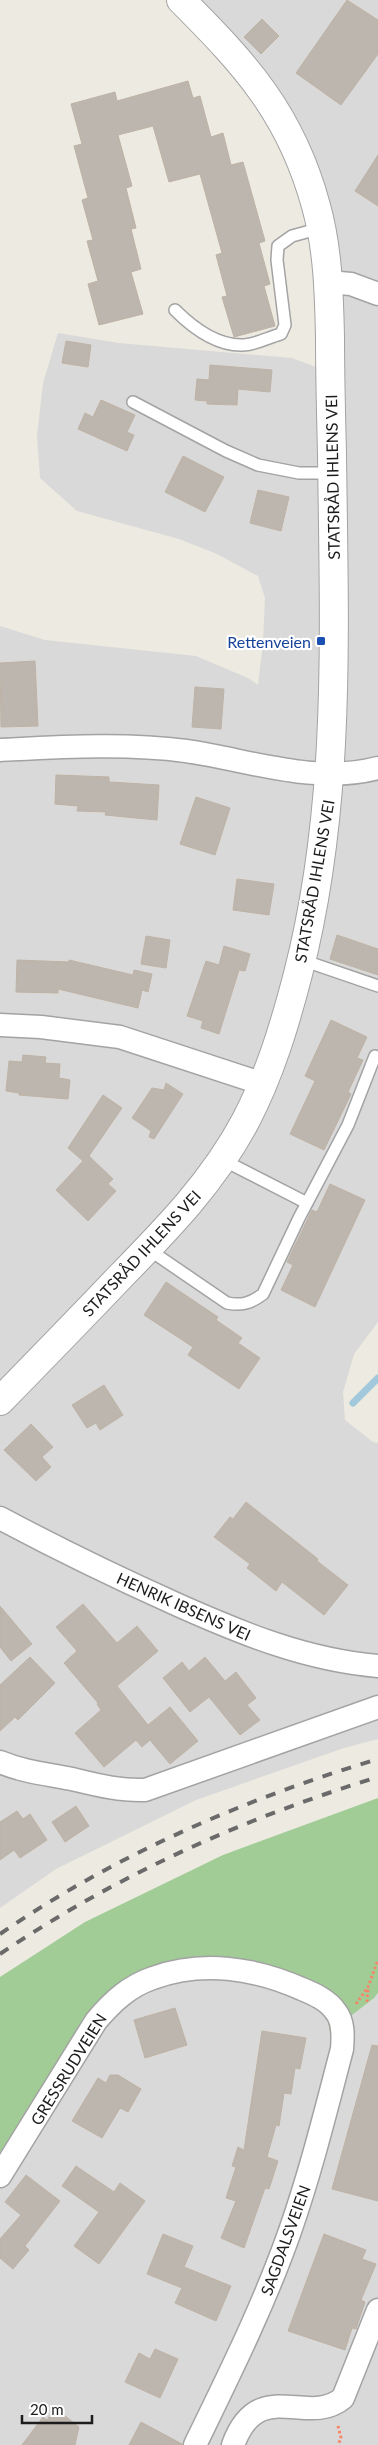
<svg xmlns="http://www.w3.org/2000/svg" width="378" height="2445" font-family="Lato,sans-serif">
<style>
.residential{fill:#dad9d9}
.forest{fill:#a1cc96}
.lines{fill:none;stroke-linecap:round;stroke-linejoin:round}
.stream{stroke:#a2c8db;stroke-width:7}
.building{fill:#bdb6ae;stroke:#beb2a4}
.service-casing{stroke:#a3a3a3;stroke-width:14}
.minor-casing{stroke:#a3a3a3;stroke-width:25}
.tertiary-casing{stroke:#a3a3a3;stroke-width:30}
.path{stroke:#f78568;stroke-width:3;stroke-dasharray:2.5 2.5;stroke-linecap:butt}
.service{stroke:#fff;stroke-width:11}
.minor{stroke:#fff;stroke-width:22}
.tertiary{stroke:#fff;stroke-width:28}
.rail{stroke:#6a6a6a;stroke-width:4;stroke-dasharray:10 10;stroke-linecap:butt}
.transit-dot{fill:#1a4fb4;stroke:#fff;stroke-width:2}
.labels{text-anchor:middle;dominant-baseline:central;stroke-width:4.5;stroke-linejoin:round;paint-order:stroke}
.street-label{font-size:16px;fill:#1c1c1c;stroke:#fff}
.transit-label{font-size:16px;fill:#164399;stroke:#fff;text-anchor:end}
</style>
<rect width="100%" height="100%" fill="#edeae1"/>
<path class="residential" d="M180,0H378V1322L354,1354L343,1392L345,1420L373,1442L378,1443V1739L344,1748L196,1800L56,1869L0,1908V626L45,640L196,656L248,678L258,685L263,643L265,598L258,576L217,554L179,539L77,511L40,478L37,436L43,383L58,333L119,343L292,358L335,374L294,153Z
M244,1970L324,2001L331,2032L378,1993V2445H0V2152L21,2143L113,2008L152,1981Z"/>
<path class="forest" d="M378,1798V1993L374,1998L330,2032L324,2001L244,1970L152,1981L113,2008L21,2143L0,2152V1977L85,1922L223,1855Z"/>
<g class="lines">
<path class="stream" d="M353,1403L378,1378"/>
</g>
<path class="building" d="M347,0L378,20V54L341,105L296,73Z
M262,19L279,36L261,54L244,37Z
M188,81L193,98L200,96L211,137L223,133L231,165L243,162L265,241L259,243L270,284L264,286L275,326L234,337L222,297L227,296L216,255L222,253L200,174L169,182L153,126L118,135L132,186L126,188L136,228L131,229L141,269L131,272L143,314L99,325L88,284L98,281L87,241L93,240L82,200L88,198L74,146L82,144L71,104L115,92L117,101Z
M378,155V206L355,191Z
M66,341L91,345L88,367L62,363Z
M210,365L272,370L270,392L238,389L237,405L207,404V401L195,400L197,379L209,380Z
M101,400L135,415L127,432L134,435L127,451L78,429L85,413L93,417Z
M183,456L224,477L205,512L165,492Z
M258,490L289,497L281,531L250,523Z
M35,661L38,726L1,727L0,663Z
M195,687L224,689L221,729L192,727Z
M56,775L109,777V782L159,785L157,820L105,815L106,812L77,811L78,806L55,804Z
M196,797L230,808L215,855L180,844Z
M237,879L274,884L269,915L233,910Z
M337,935L378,949V975L330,959Z
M146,936L170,940L166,968L141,964Z
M224,946L250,954L245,971L239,970L219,1034L201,1028L203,1021L187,1016L206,961L219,965Z
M17,960L69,962V960L133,975L134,970L152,974L148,992L142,990L138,1008L58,989V993L16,992Z
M331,1020L367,1037L357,1058L363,1060L348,1092L351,1094L324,1150L290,1134L315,1081L305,1076Z
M23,1055L46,1057L45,1063L60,1064L59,1078L70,1080L68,1099L19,1095V1093L6,1091L9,1061L22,1062Z
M166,1083L183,1094L154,1139L149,1137L151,1131L132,1118L152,1088L164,1090Z
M103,1095L122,1108L89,1156L113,1179L108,1184L116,1191L88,1221L56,1190L83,1161L68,1148Z
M330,1184L365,1200L315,1307L281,1290L293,1265L287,1262L312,1210L317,1212Z
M166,1282L218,1317L216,1320L242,1338L238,1343L260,1358L239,1389L188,1355L193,1347L144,1315Z
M104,1385L123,1415L100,1430L96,1423L87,1428L72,1405Z
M31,1424L53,1447L42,1457L51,1467L36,1481L4,1450Z
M246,1502L318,1559L317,1561L348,1585L324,1615L282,1582L276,1591L247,1568L250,1564L214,1537L230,1517L233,1519Z
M83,1604L117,1643L137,1626L158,1651L117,1686L148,1725L170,1707L198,1741L170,1764L150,1740L142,1747L136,1740L104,1767L75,1733L101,1710L97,1704L98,1703L64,1663L77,1651L56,1627Z
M0,1606L32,1644L11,1661L0,1647Z
M30,1657L55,1683L18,1720L15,1717L0,1731V1685Z
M205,1657L225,1681L236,1672L256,1698L247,1705L260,1720L240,1735L209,1697L190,1712L163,1678L182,1662L189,1671Z
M76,1806L89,1826L65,1842L52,1822Z
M17,1811L23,1819L30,1814L47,1840L20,1858L14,1850L0,1860V1822Z
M175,2008L187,2045L145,2058L134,2020Z
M262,2031L306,2038L300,2069L295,2068L291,2094L284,2093L279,2126L276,2125L267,2157L278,2161L269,2189L265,2188L244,2248L221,2238L236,2201L226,2198L236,2167L232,2166L238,2147L244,2150Z
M372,2045L378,2046V2201L332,2189Z
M110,2075H118L141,2089L128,2112L120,2108L102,2138L72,2121L98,2078L106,2083Z
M76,2166L114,2192L120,2183L145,2201L99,2264L74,2246L99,2212L62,2186Z
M26,2175L60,2201L25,2246L29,2250L13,2269L0,2258V2239L21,2215L5,2202Z
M163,2234L193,2246L184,2267L231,2286L216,2321L175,2303L182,2288L147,2274Z
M324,2234L366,2250L362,2259L376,2264L361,2300L365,2302L356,2329L352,2328L345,2350L288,2331Z
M155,2349L178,2359L160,2398L125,2382L139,2353L150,2359Z
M55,2408L79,2427L75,2445H22L43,2417L47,2420Z
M141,2422L182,2444V2445H129Z"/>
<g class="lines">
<defs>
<path id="service" d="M175,310C193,328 216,346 243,345C255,345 269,337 281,334L285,325L277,260L278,246L292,236L321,228
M133,402L226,451L258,465L299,473H332
M302,960L378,986
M223,1160L307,1203
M148,1249L227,1303C242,1306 251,1303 263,1294L299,1218L348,1125L375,1056"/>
<path id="minor" d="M328,282L351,284L378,294
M0,750C61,747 125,743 186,751C249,760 314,785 378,768
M0,1025L41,1027L120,1037L263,1084
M0,1518C58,1549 118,1578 178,1605C243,1634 307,1660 378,1666
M0,1762C24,1772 47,1774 72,1779C97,1785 120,1791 145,1790L378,1707
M0,2176L96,2021C112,2002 129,1986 153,1978C202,1960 255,1968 302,1989C314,1994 328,2000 336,2012C344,2022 343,2037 342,2049C326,2110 311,2171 290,2231C264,2305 229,2375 195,2445
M233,2445C259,2375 307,2428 343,2398L378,2310"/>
<path id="tertiary" d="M0,1401C40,1360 80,1319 119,1278C167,1229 214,1181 246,1120C270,1074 285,1024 298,974C342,803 334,629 332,454C331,415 330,376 330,337C329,293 328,249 316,206C291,114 246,65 181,0"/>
</defs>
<use href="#service" class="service-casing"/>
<use href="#minor" class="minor-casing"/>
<use href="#tertiary" class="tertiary-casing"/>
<path class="path" d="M367,2002L368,1988
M356,2004L368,1987L378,1960
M338,2426L341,2438L338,2445"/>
<use href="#service" class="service"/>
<use href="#minor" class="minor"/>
<use href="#tertiary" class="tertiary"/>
<path class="rail" d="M0,1934C115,1855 244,1799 378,1759
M0,1954C117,1875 244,1818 378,1777"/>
</g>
<rect class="transit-dot" x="316" y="636" width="10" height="10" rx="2.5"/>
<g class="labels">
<g class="street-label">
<text transform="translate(332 477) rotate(-91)">STATSRÅD IHLENS VEI</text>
<text transform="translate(314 881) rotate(-80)">STATSRÅD IHLENS VEI</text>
<text transform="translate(141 1253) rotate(-47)">STATSRÅD IHLENS VEI</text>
<text transform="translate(184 1606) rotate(24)">HENRIK IBSENS VEI</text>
<text transform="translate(68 2069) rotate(-58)">GRESSRUDVEIEN</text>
<text transform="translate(285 2240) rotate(-70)">SAGDALSVEIEN</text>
</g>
<g class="transit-label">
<text x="311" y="641">Rettenveien</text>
</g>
</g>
<path d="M22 2415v8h70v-8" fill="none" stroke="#1c1c1c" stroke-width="2.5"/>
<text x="30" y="2415" font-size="15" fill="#1c1c1c" stroke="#ffffff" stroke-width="4" paint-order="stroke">20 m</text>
</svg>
